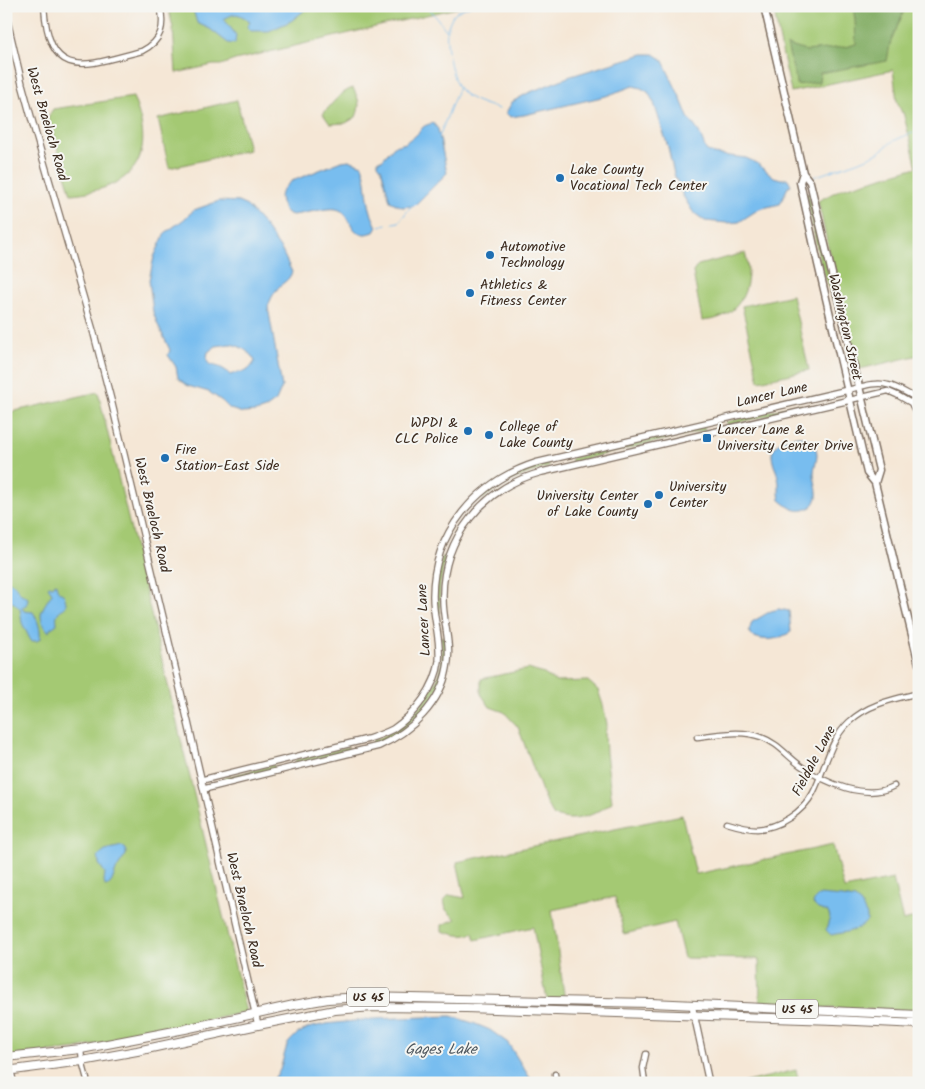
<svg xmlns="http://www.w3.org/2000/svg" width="925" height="1089" font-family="Kalam,sans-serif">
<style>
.green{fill:#a4c973;stroke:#707a48}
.forest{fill:#83ad65;stroke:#5f6c42}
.water{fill:#78bdef;stroke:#5a7486;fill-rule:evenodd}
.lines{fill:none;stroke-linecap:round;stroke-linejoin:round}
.stream{stroke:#78bdef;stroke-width:1}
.minor-casing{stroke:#7c6c5e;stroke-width:7}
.tertiary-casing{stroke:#7c6c5e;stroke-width:8}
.secondary-casing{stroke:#7c6c5e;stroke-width:9}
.primary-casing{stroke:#7c6c5e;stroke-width:10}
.minor{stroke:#fff;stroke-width:4.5}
.tertiary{stroke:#fff;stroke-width:5.5}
.secondary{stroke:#fff;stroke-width:6}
.primary{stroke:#fff;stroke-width:8}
.poi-dot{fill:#1f6fb2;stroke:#f6f6f2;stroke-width:2}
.labels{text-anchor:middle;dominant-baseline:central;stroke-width:4;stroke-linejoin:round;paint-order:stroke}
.shield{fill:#f6f6f2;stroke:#73675e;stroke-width:1}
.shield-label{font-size:12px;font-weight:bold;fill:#3b2a1e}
.street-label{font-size:14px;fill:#3b2a1e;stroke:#f6f6f2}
.poi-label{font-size:14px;fill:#3b2a1e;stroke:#f6f6f2;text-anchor:start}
.water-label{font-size:15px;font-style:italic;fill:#4d565d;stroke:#f6f6f2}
</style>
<rect width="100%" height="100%" fill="#f6f6f2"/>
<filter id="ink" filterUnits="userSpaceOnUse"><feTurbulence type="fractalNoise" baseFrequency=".02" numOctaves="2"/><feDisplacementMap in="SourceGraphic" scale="10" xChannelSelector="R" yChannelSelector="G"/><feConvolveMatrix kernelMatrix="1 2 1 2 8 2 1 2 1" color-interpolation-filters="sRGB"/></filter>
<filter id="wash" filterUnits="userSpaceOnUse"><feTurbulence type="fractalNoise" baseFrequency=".0096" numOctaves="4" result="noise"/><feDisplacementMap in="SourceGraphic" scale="20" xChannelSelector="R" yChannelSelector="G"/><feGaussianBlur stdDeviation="1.12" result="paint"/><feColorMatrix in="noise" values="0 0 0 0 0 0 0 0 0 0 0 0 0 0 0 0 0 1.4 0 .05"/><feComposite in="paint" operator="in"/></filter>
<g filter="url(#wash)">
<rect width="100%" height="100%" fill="#f5e7d6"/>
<path class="green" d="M168,6H465L235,60L221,65H213L176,73L173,28Z
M773,6H919V355L860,369L854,352L842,300L833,269L818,201L841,189L917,167L903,112L902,113L897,101L893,70L791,92L781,47Z
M353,88C359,100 361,104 356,117L346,123L330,124L323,114C332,104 340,92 353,88Z
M133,97C158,157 134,189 71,194L48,117L53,109Z
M237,100L249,150L169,168L158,119Z
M808,192L836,302H834L819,258L806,193Z
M745,253C753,279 745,309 718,318C713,320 707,320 702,321L693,272L698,265Z
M792,295L809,370L759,381L742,306Z
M98,392L246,1012L76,1049L6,1057V413Z
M800,404L801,408L727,425L726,422Z
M704,427L705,430L572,462L571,458Z
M548,463L549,467C525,473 502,483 483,499L481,496C503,479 520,470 548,463Z
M442,557H445L440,586V613L437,614L436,584Z
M444,636C446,646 446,657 445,667C440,699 404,736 373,744L372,741C397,733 410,719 425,699C432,689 439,679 441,668C443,657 442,647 441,637Z
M528,669L544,674L556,682L588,681L598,690L603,705L607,724L605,733L606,753L612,802C602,811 585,819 571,819C565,819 559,817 554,816L547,805L518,727L504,712L490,707L481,694V679Z
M348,747V751L296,764L295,760Z
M274,765L275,769L223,781V778Z
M682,815L696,874L833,845L844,889L893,879L903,921L919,917V1012L892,1010L760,1006L759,959L684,958L675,922L624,934L615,897L552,910L565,1001L547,1000L533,927L475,940L473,933C463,938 452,934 442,931V925L456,919L446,910L444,900L449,895L465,898L457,862Z
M796,1070L799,1083H743Z"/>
<path class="forest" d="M853,6H906L890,44L887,61L820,73L819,82L797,85L787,45L806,51L845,47L856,44L855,20Z"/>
<path class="water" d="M192,6H310L291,21L269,31H251L247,27L250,21C237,13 237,12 224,19L236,35L235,44L228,43L210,29L197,23Z
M643,54H654L662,59L680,97L688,117L699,132L706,150L713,154L746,158L757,163L774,177L781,179H788L791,185L788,187L780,204L759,209L739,222L727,223L705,221L693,212L683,196L674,174L668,147L654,103L648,92L641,88L633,86L606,96L524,115L510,117L506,113L512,102L528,93L568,77Z
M433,123L438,129L447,173L414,206L402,207L390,201L381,168L378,164V160H382L394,146L406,143C409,138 413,139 416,135C425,127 419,127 433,123Z
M349,160L362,165C368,181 366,197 371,212C372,217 375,222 377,227L374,232C347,242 354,212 336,209C329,207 303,214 293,215C287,214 284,211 282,205C277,193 283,188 292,181L342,161Z
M219,201L238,202L247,206L264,225L282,251L292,272C288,282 284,281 278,288C273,294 270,300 268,307L282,387L276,401L265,409L256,412L243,413L230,409L222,401L209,392L188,386L178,378L176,367L168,355L170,350L158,325L153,312L149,280L154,257L165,233L183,220L194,210ZM230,344C241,346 249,351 255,361C246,376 244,369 230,375C228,373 226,370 223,369C214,363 204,369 208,352L216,346Z
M799,436C806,438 811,440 815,447C820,456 814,464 814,473C814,481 818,489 817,497C815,508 803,513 793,509C788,507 784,503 780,500C778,492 780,484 778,477C777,471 774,467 773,462C768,444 785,438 799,436Z
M9,582L14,584L20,593L28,598L27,604L22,608L24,611L33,612C38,620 41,630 40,639L37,641H31L22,623L20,609L14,603L6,599V583Z
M55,583H56C57,591 58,591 64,595C70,613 61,605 57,615C56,618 57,621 57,624L50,629L49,632C34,615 43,609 52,593L48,587L50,586H53Z
M779,609L789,611L791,632C777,640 767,642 751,636L749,631L752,622L771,611Z
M122,846L126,849V855L116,870L112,881L109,885L105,886L104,881L105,873L99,864L98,856L105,850Z
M819,895L843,897L855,899L861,904L867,916V921C857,932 845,932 831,935L826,930L830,917L828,912L818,909L813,904L815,899Z
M451,1016L473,1023L490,1030L508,1043L533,1083H271L280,1070L287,1045L290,1041L297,1034L308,1028L326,1024L373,1019Z"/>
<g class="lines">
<path class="stream" d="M429,6L430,9L446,30
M470,6C465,8 457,10 453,15C451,19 448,25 447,30C445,41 452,82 460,90C470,101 485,104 499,109
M439,137L458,89
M814,177L865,159L878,153L893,141L919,130
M393,223L399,222L412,205
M377,227L386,224"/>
</g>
</g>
<g filter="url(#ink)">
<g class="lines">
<defs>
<path id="minor" d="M44,6C49,84 87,65 142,51C162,41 165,26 160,6
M848,390C860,387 876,381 888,385C898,387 906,393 914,397
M919,397L913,399L911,403L914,409L919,410
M850,400L888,391L897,395L911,403
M911,632L919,630
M697,737C718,735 740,729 761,737C778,743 787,756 801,766C825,783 866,801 894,786
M727,823C737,826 747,829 757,829C779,828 803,812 813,793C825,770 829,741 849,722C868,704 894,699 919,693
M81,1049L82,1061L88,1083
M10,1057L11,1070L14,1083
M555,1074L556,1083
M645,1083L643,1068L646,1054"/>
<path id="tertiary" d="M6,16L22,84L36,135L94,334L111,400L184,705L258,1025
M202,780L368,739C377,736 385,733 393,729C415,714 436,687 439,661C441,639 433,618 433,596C433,533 476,482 535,463L848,390
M204,789L379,746C411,732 441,703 447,668C452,645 443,622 443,600C441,538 484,487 542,472L850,400
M692,1005L709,1083"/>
<path id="secondary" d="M764,6L803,173L810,182L879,470L875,483
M803,173L800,182L818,264L867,473L875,483L919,664"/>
<path id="primary" d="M6,1057L81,1049L185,1029L294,1005L328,999L364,997L651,1003L919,1015
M6,1071L82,1061L137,1051L258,1025L335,1010L373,1007L466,1008L835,1020L919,1024"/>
</defs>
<use href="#minor" class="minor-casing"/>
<use href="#tertiary" class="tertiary-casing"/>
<use href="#secondary" class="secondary-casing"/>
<use href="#primary" class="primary-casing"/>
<use href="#minor" class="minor"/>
<use href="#tertiary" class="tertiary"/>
<use href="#secondary" class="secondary"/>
<use href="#primary" class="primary"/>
</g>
</g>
<g class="poi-dot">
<circle cx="560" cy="178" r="5"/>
<circle cx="490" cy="255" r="5"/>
<circle cx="470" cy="293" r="5"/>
<circle cx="468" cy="431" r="5"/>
<circle cx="489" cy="435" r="5"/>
<rect x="702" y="433" width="10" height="10" rx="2.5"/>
<circle cx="165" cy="458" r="5"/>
<circle cx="659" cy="495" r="5"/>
<circle cx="648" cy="504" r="5"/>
</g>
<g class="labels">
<g class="shield">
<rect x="347" y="987.5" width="42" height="19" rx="4"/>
<rect x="776" y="999.5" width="42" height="19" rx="4"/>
</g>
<g class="shield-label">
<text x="368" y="997">US 45</text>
<text x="797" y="1009">US 45</text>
</g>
<g class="street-label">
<text transform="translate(47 124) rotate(74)">West Braeloch Road</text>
<text transform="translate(845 327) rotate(77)">Washington Street</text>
<text transform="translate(772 395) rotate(-13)">Lancer Lane</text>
<text transform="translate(152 515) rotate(77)">West Braeloch Road</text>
<text transform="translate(424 620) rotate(-93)">Lancer Lane</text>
<text transform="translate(814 761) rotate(-62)">Fieldale Lane</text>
<text transform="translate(244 910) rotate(77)">West Braeloch Road</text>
</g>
<g class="poi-label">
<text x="570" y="170">Lake County<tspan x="570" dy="16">Vocational Tech Center</tspan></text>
<text x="500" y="247">Automotive<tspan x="500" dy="16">Technology</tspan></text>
<text x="480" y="285">Athletics &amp;<tspan x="480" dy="16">Fitness Center</tspan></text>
<text x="458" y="423" text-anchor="end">WPDI &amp;<tspan x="458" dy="16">CLC Police</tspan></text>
<text x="499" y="427">College of<tspan x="499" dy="16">Lake County</tspan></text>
<text x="717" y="430">Lancer Lane &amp;<tspan x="717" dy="16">University Center Drive</tspan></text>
<text x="175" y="450">Fire<tspan x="175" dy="16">Station-East Side</tspan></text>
<text x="669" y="487">University<tspan x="669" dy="16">Center</tspan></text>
<text x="638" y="496" text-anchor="end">University Center<tspan x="638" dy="16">of Lake County</tspan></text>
</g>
<g class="water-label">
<text x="441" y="1050">Gages Lake</text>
</g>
</g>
<rect width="925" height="1089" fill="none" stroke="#f6f6f2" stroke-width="25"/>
</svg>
